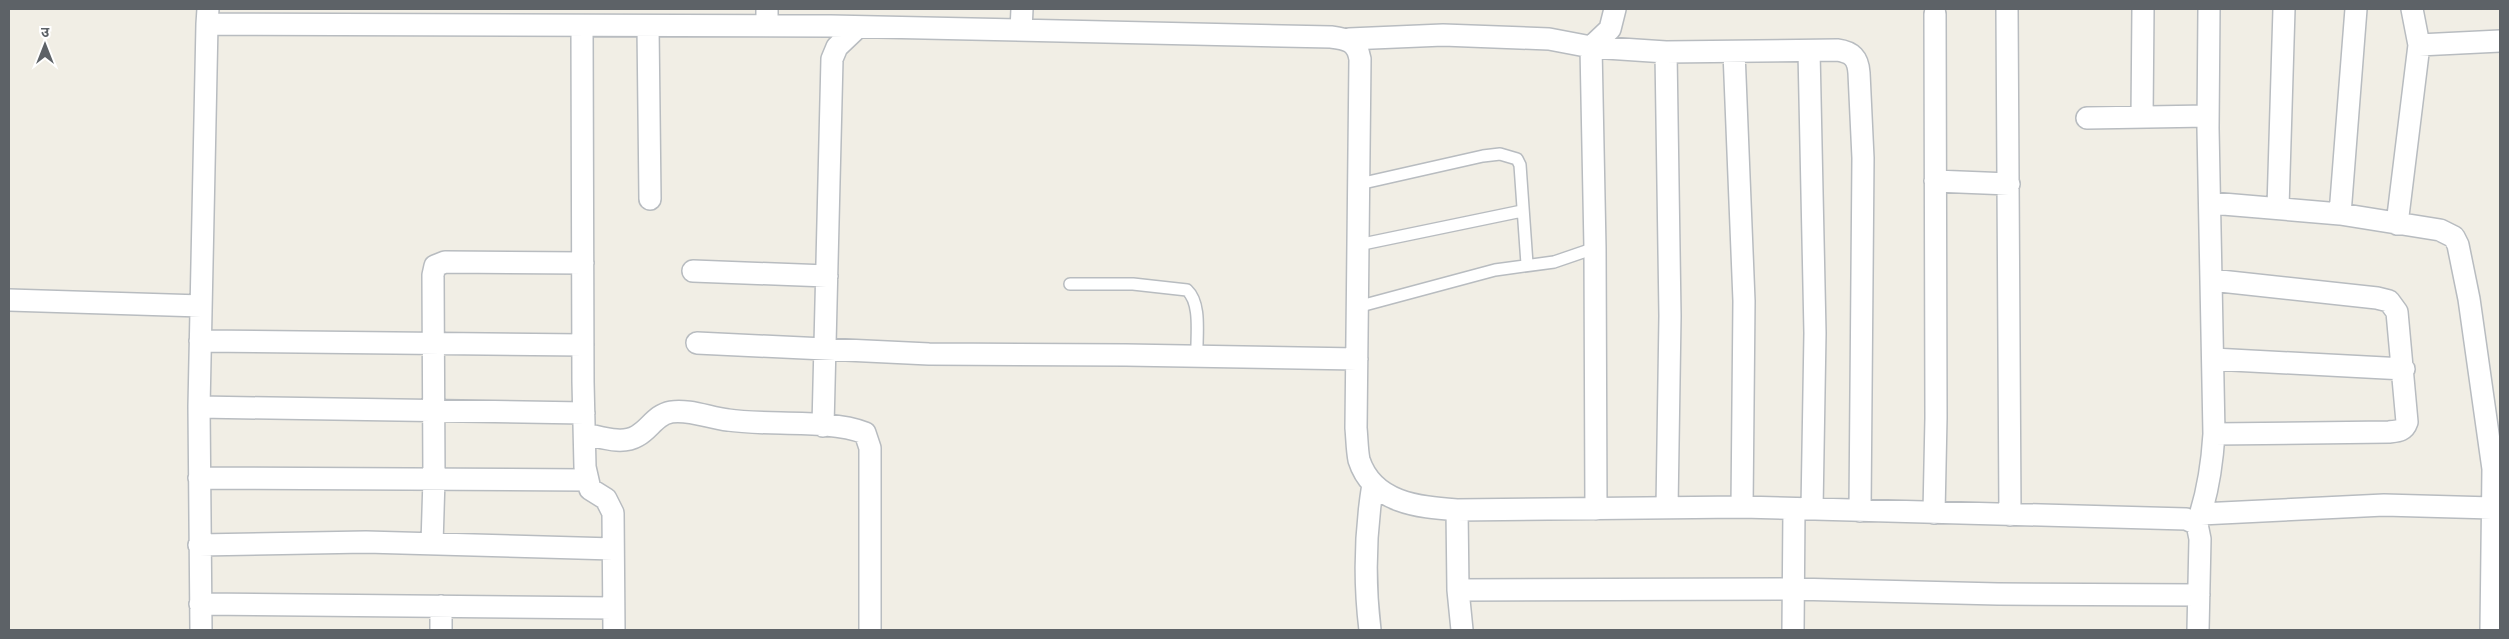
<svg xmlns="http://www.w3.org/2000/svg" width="2509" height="639" font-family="'Nunito Sans','Noto Sans Devanagari',sans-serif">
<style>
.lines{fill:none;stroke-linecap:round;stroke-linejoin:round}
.lane-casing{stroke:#b8bcc0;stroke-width:14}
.street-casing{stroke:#b8bcc0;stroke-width:24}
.lane{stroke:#fff;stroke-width:11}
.street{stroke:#fff;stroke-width:21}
</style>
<rect width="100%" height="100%" fill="#f1eee5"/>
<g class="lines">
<defs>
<path id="lane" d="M1359,184L1483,156L1500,154L1517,159L1520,165L1527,264
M1358,245L1522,211
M1070,284H1133L1187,290C1202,304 1196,337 1197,356
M1357,307L1495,270L1554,262L1595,248"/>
<path id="street" d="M208,9L207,24L831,26L1331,37C1347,39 1357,41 1360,59L1356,428C1357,438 1357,450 1359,460C1373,503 1418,507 1457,510L1742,507L2186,519L2197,524L2200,539L2198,630
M2007,9L2010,515
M582,26L583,382L585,467L590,489L606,499L613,513L614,630
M648,26L650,199
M767,26V9
M1021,30L1022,9
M1349,39L1443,35L1549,39L1591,47L1666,52L1837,50C1852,52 1858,58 1859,73L1863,158L1860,511
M2419,45L2500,41
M1809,51L1815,333L1812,509
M1666,52L1670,316L1667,508
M1734,52L1744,301L1742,507
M2142,117L2143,9
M2087,118L2208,116
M1935,181L2009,184
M2211,203L2340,214L2440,230L2454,237L2458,245L2469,299L2493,469L2491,630
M2278,207L2284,9
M2340,214L2356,9
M2397,224L2419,45L2412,9
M693,271L827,276
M2211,280L2377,298L2389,301L2397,312L2407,422C2404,431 2398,431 2389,432L2214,434
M9,300L201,306
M200,341L583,345
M697,343L929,354L1126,355L1357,359
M2213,359L2404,369
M199,407L584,413
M823,426L832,59L837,47L858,27
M585,434C601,437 622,445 637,436C650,429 655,415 671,412C689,409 710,418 728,420C768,426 829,419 865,433L870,448V630
M199,478L587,480
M1596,509L1595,248L1591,47L1610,29L1615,9
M1457,510L1458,590L1462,630
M1934,513L1936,418L1935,14
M2201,514L2384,505L2492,508
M2197,524C2208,494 2212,466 2214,434L2208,128L2209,9
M432,544L434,479L433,275L435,266L445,262L583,263
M199,545L366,542L613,549
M1458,590L1793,589L1998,594L2199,595
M200,604L613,608
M201,630L199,407L207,24
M441,630V606
M1370,630C1364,581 1365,533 1373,484
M1793,630L1794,509"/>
</defs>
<use href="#lane" class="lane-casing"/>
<use href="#street" class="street-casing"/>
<use href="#lane" class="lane"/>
<use href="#street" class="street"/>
</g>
<rect width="2509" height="639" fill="none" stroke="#5d6267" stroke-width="20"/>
<g transform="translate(45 45)" stroke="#ffffff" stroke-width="4" paint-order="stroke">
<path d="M0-4L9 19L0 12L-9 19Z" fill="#5d6267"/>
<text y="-8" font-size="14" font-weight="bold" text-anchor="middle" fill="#5d6267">उ</text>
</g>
</svg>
